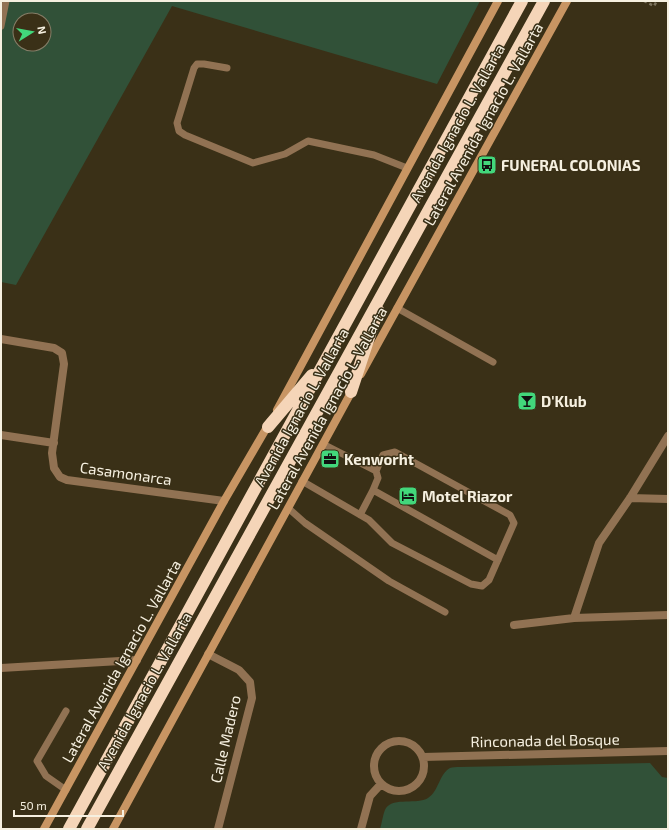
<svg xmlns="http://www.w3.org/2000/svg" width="669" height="830" font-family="'Exo 2',sans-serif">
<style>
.green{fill:#315138;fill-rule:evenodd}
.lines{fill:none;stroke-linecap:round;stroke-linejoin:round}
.path{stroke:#7c735d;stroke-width:2.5;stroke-dasharray:3 3;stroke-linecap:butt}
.lane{stroke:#917253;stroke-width:7}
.street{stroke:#917253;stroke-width:8}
.secondary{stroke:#c89563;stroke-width:8}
.highway{stroke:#f5d5b8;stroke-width:12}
.labels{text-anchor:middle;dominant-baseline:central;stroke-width:3;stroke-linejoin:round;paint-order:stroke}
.street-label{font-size:15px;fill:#f6f0e0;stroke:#3a3017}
.poi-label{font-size:15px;font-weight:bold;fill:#f6f0e0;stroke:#3a3017;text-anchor:start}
</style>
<rect width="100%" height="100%" fill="#3a3017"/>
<path class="green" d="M1,1H480L437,84L172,6L16,285L1,282ZM20,20H44V44H20Z
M650,763L662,777L668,778V829H380C382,823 383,813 386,808C394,797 417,805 428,798C439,791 439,774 450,768C452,767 457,767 459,767Z"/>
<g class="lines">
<path class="path" d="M644,1L654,6L657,1"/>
<path class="lane" d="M1,26L6,1
M227,68L204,64H197L194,68L177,123L179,131L185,135L253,163L285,154L308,141L374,155L407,168
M397,308L493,362
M302,481L369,520L392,543L471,584L482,586L489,580L514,523L510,515L395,452L383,455L376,471L323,444
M373,490L498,560
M288,508L305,523L389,581L445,612
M360,515L373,490L378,478L376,471
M66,790L46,776L37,761L66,711"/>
<path class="street" d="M1,339L54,348L62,353L64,364L52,453L54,468L60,477L67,480L224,501
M1,435L54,443
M630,498L668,499
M574,618L599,543L630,498L668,436
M514,625L574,618L668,615
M208,654L239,670L250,682L252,698L218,829
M1,668L137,660
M374 766a25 25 0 1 1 50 0a25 25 0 1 1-50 0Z
M423,757L668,751
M361,829L370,796L381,784"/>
<path class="secondary" d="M361,374L567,1
M277,410L498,1
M44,829L224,501L270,422
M113,829L353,389"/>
<path class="highway" d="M351,392L378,310
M268,427L312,375
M69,829L522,1
M87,829L544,1"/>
</g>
<defs>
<symbol id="bus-square" viewBox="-11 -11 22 22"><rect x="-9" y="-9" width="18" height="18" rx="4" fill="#42d77b" stroke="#3a3017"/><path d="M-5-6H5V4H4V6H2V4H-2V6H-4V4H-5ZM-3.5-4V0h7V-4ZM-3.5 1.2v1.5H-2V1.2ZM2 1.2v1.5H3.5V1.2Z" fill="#111"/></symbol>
<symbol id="bar-square" viewBox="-11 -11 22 22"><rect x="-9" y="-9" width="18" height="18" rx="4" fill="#42d77b" stroke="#3a3017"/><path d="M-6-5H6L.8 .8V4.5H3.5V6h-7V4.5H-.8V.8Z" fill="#111"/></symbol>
<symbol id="office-square" viewBox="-11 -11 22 22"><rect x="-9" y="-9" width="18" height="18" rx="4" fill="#42d77b" stroke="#3a3017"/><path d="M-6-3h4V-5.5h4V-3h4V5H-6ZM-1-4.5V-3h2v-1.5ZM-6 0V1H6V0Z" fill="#111"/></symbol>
<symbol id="hotel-square" viewBox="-11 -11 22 22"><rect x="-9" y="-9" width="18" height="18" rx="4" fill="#42d77b" stroke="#3a3017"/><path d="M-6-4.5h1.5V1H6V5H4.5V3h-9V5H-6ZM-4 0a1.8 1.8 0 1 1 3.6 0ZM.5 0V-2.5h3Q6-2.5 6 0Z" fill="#111"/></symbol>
</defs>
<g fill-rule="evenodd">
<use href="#bus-square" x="476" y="154" width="22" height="22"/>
<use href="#bar-square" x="516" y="390" width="22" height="22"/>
<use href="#office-square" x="319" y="448" width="22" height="22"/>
<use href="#hotel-square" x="397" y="485" width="22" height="22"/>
</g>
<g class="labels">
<g class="street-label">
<text transform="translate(457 123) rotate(-61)">Avenida Ignacio L. Vallarta</text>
<text transform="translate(483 124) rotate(-61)">Lateral Avenida Ignacio L. Vallarta</text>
<text transform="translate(301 407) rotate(-61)">Avenida Ignacio L. Vallarta</text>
<text transform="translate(327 408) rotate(-61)">Lateral Avenida Ignacio L. Vallarta</text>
<text transform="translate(126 473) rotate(8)">Casamonarca</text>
<text transform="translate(121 661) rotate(-61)">Lateral Avenida Ignacio L. Vallarta</text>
<text transform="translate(144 691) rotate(-61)">Avenida Ignacio L. Vallarta</text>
<text transform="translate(225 739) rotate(-77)">Calle Madero</text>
<text transform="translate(545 740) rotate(-1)">Rinconada del Bosque</text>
</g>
<g class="poi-label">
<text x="501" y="165">FUNERAL COLONIAS</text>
<text x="541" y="401">D'Klub</text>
<text x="344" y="459">Kenworht</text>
<text x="422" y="496">Motel Riazor</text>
</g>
</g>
<rect width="669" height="830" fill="none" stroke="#f6f0e0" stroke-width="4"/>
<g transform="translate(32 32) rotate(79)"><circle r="19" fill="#3a3017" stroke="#857d67"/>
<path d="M0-3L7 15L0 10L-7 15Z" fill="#42d77b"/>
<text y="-6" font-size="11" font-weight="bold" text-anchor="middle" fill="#f6f0e0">N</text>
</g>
<path d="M14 810v6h109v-6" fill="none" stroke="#f6f0e0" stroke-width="2"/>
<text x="20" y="810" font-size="12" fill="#f6f0e0" stroke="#3a3017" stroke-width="3" paint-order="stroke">50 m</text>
</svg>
